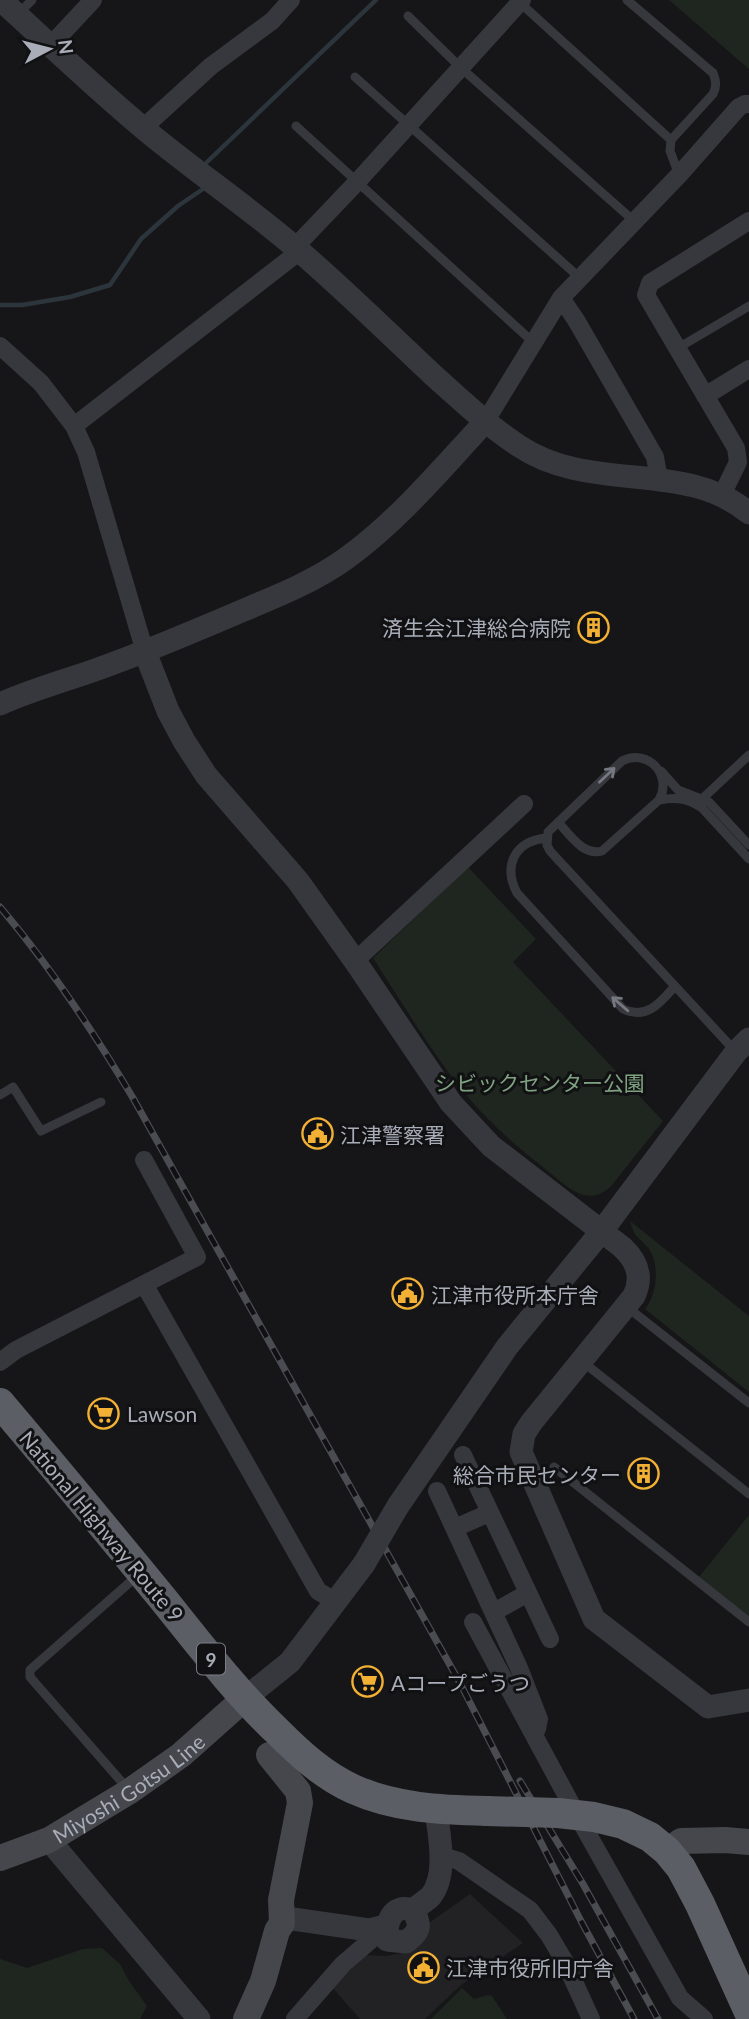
<svg xmlns="http://www.w3.org/2000/svg" width="749" height="2019" font-family="Lato,'Noto Sans JP',sans-serif">
<style>
.built{fill:#222225}
.green{fill:#1e261f}
.lines{fill:none;stroke-linecap:round;stroke-linejoin:round}
.stream{stroke:#2c353c;stroke-width:4.5}
.service{stroke:#37383d;stroke-width:9}
.minor{stroke:#37383d;stroke-width:18}
.tertiary{stroke:#37383d;stroke-width:23}
.secondary{stroke:#45474d;stroke-width:26}
.trunk{stroke:#5b5e65;stroke-width:30}
.rail-casing{stroke:#4a4c52;stroke-width:7}
.rail{stroke:#111113;stroke-width:4.5;stroke-dasharray:13;stroke-linecap:butt}
.tertiary-bridge{stroke:#37383d;stroke-width:23}
.trunk-bridge{stroke:#5b5e65;stroke-width:30}
.oneway{stroke:#757881}
.labels{text-anchor:middle;dominant-baseline:central;stroke-width:6;stroke-linejoin:round;paint-order:stroke}
.shield{fill:#111113;stroke:#7b7e86;stroke-width:2}
.shield-label{font-size:19px;font-weight:bold;fill:#a8adb8}
.poi-label{font-size:21px;fill:#a8adb8;stroke:#111113;text-anchor:start}
.park-label{font-size:21px;fill:#7fa381;stroke:#111113}
.street-label{font-size:21px;fill:#a8adb8;stroke:#111113}
</style>
<rect width="100%" height="100%" fill="#161618"/>
<path class="built" d="M470,1894L523,1943L461,1985L425,2019H360L331,1986L361,1955L386,1956L408,1952L426,1925Z"/>
<path class="green" d="M669,0H749V69Z
M468,867L536,939L513,962L663,1121L612,1185C587,1211 565,1184 544,1168C519,1148 494,1127 473,1103C435,1059 405,1007 373,958Z
M630,1221L749,1316V1392L645,1309C657,1295 660,1265 649,1249C639,1236 635,1240 630,1221Z
M749,1515V1618L699,1577Z
M102,1948L120,1964L129,1981L147,2006L140,2019H0V1959L27,1968L83,1949Z
M462,1988L474,1999L488,1995L492,1996L507,2019H431Z"/>
<g class="lines">
<path class="stream" d="M207,162L376,0
M0,305H22L70,297L110,285L141,239L178,206L203,189V187"/>
<path class="service" d="M627,0L713,73C716,81 717,86 713,94L671,140L670,151L679,175
M518,1L671,140
M18,14L32,0
M408,16L461,68L634,221
M355,77L580,278
M296,126L534,343
M678,348L749,306
M661,771L678,790L709,802L749,845
M702,799L749,755
M659,800C676,797 687,798 702,808L749,859
M558,822C570,835 583,856 602,851L659,800C673,775 648,748 622,761L548,832L547,845L550,851L736,1052
M547,838C514,841 503,866 517,893L623,1009C647,1020 660,1003 675,986
M0,1095L13,1087L41,1131L101,1102
M627,1307L749,1403
M583,1362L749,1494
M554,1467L749,1622
M127,1788L30,1677V1670L137,1576"/>
<path class="minor" d="M51,45L93,0
M143,128L211,66L272,21L291,0
M295,247L357,182L522,0
M561,298L576,320L655,457L659,480
M0,346L41,383L74,426L86,452L145,652
M705,396L749,369
M485,422L561,298L679,175L739,107L745,104H749
M74,426L300,251
M722,495L738,462L736,448L646,295L650,283L749,221
M355,961L524,804
M144,1284L318,1591L336,1602
M0,1362L16,1350L197,1257L144,1160
M463,1455L550,1639
M437,1491L519,1668L539,1719L537,1729
M455,1528L489,1513
M494,1612L528,1593
M473,1622L577,1815L680,1998L704,2019
M440,1855L459,1861L530,1910L549,1935L565,1962L591,2019
M295,2019L343,1964L386,1927"/>
<path class="tertiary" d="M1,0C48,43 94,87 143,128C193,170 247,206 297,249C344,289 388,333 433,375C461,400 487,425 519,446C591,494 684,459 749,513
M145,652L168,711L184,741L206,775L298,881L355,961L451,1103L491,1146L622,1247C637,1261 643,1277 634,1296L531,1423L524,1434L521,1452L594,1619L708,1707L749,1700
M0,704C31,690 64,681 95,670C146,652 195,631 244,610C280,595 317,580 348,557C400,519 441,469 485,422
M398,1506L507,1347L601,1232L736,1052L749,1039
M244,1699L290,1662L364,1564
M49,1840L199,2019
M413,1910C421,1926 421,1930 406,1942L387,1940C386,1923 391,1903 413,1910C419,1905 426,1901 431,1896C448,1874 439,1835 436,1810
M282,1923L293,1919L369,1930L386,1926"/>
<g class="secondary">
<path d="M667,1851L681,1841L725,1840L749,1842"/>
<path id="s1" d="M0,1858L49,1840L130,1791L181,1755L244,1699"/>
<path d="M246,2019L263,1981L277,1931L282,1923L281,1900L300,1803L298,1791L269,1755"/>
</g>
<path class="trunk" d="M0,1403C55,1468 109,1533 163,1599C200,1645 235,1691 277,1731C300,1754 323,1775 353,1789C395,1808 441,1810 487,1811
M558,1813L594,1817L623,1824L650,1837L667,1851L681,1868L700,1904L749,2012"/>
<defs>
<path id="rail" d="M0,907C50,966 93,1031 133,1098L460,1683L581,1921L634,2019
M520,1781L583,1884L658,2019"/>
</defs>
<use href="#rail" class="rail-casing"/>
<use href="#rail" class="rail"/>
<path class="tertiary-bridge" d="M364,1564L398,1506"/>
<path class="trunk-bridge" d="M487,1811L558,1813"/>
</g>
<defs><path id="oneway-shaft" d="M-6 0H5M1.5-3L5.5 0L1.5 3" fill="none" stroke-width="1.6" stroke-linecap="round" stroke-linejoin="round" transform="scale(1.75)"/></defs>
<g class="oneway">
<use href="#oneway-shaft" transform="translate(607 775) rotate(-43)"/>
<use href="#oneway-shaft" transform="translate(620 1004) rotate(-139)"/>
</g>
<defs>
<symbol id="building-ring" viewBox="-11 -11 22 22"><circle r="9.5" fill="#111113" stroke="#f2b134" stroke-width="1.5"/><path d="M-4-6H4V6H1V3H-1V6H-4ZM-2.5-4.3h1.7v1.8h-1.7ZM.8-4.3h1.7v1.8H.8ZM-2.5-1h1.7V.8h-1.7ZM.8-1h1.7V.8H.8Z" fill="#f2b134"/></symbol>
<symbol id="civic-ring" viewBox="-11 -11 22 22"><circle r="9.5" fill="#111113" stroke="#f2b134" stroke-width="1.5"/><path d="M-.6-6.5H3V-4.5H.6V-3L4-1V1h2V6H-6V1h2V-1L-.6-3ZM-1.2 2.5V6h2.4V2.5Z" fill="#f2b134"/></symbol>
<symbol id="supermarket-ring" viewBox="-11 -11 22 22"><circle r="9.5" fill="#111113" stroke="#f2b134" stroke-width="1.5"/><path d="M-6-5.5h2.5l.6 2H6L4.5 2H-2.5L-4.4-4H-6ZM-1.5 3.2a1.3 1.3 0 1 0 .1 0ZM3 3.2a1.3 1.3 0 1 0 .1 0Z" fill="#f2b134"/></symbol>
</defs>
<g fill-rule="evenodd">
<use href="#building-ring" x="576" y="610" width="35" height="35"/>
<use href="#civic-ring" x="300" y="1116" width="35" height="35"/>
<use href="#civic-ring" x="390" y="1276" width="35" height="35"/>
<use href="#supermarket-ring" x="86" y="1396" width="35" height="35"/>
<use href="#building-ring" x="626" y="1456" width="35" height="35"/>
<use href="#supermarket-ring" x="350" y="1664" width="35" height="35"/>
<use href="#civic-ring" x="406" y="1950" width="35" height="35"/>
</g>
<g class="labels">
<rect class="shield" x="197" y="1643.5" width="28" height="31" rx="5"/>
<g class="shield-label">
<text x="211" y="1659">9</text>
</g>
<g class="poi-label">
<text x="571" y="627" text-anchor="end">済生会江津総合病院</text>
<text x="340" y="1134">江津警察署</text>
<text x="431" y="1294">江津市役所本庁舎</text>
<text x="127" y="1413">Lawson</text>
<text x="621" y="1474" text-anchor="end">総合市民センター</text>
<text x="391" y="1682">Aコープごうつ</text>
<text x="446" y="1967">江津市役所旧庁舎</text>
</g>
<g class="park-label">
<text x="540" y="1082">シビックセンター公園</text>
</g>
<g class="street-label">
<text transform="translate(102 1526) rotate(50)">National Highway Route 9</text>
<text stroke="none"><textPath href="#s1" startOffset="147">Miyoshi Gotsu Line</textPath></text>
</g>
</g>
<g transform="translate(49 49) rotate(83)" stroke="#111113" stroke-width="5" paint-order="stroke">
<path d="M0-5L12 26L0 18L-12 26Z" fill="#a8adb8"/>
<text y="-10" font-size="19" font-weight="bold" text-anchor="middle" fill="#a8adb8">N</text>
</g>
</svg>
